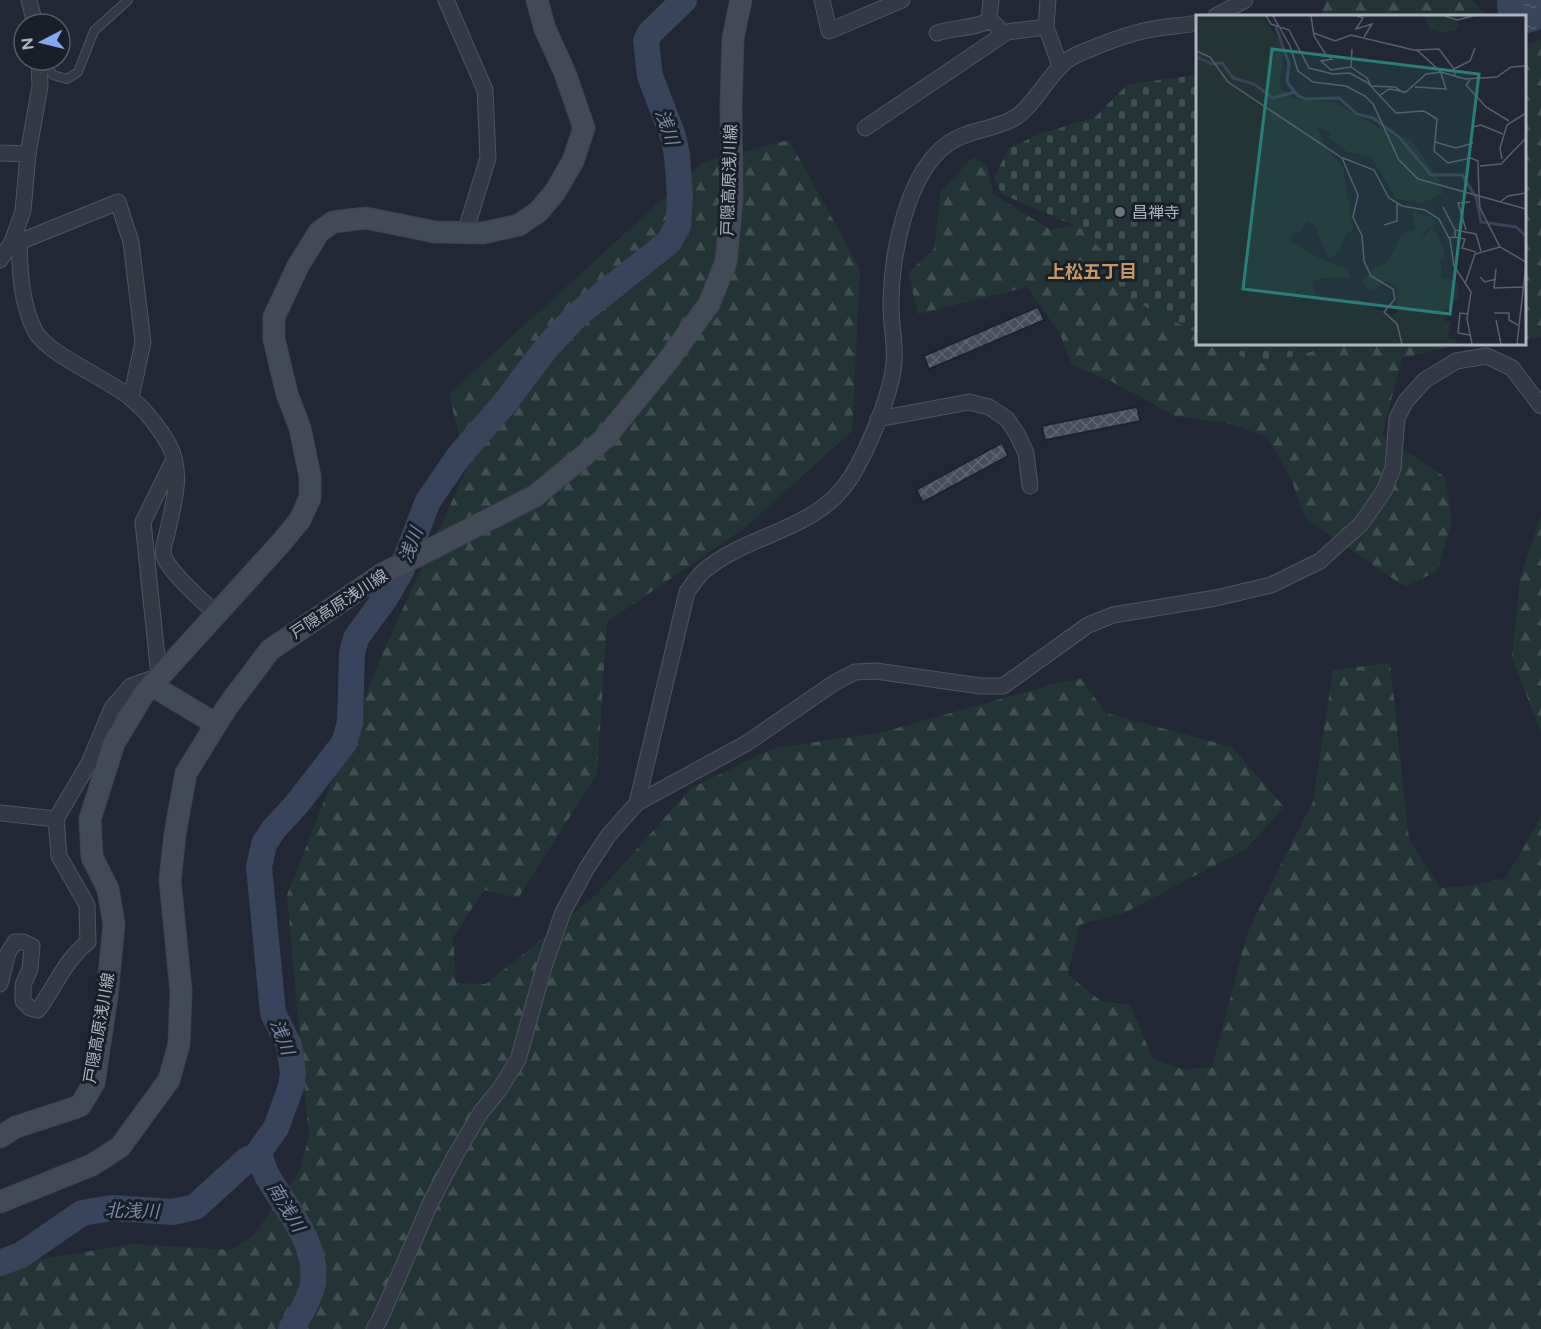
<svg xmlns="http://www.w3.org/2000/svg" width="1541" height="1329" font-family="Figtree,'Noto Sans JP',sans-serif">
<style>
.forest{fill:url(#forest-firs)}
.cemetery{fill:url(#cemetery-stones)}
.water{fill:url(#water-ripples)}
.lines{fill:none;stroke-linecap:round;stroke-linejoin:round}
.river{stroke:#37445c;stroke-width:26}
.building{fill:url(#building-cross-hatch);stroke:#1b212b;stroke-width:1.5}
.lane-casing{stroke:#4e5460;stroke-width:10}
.street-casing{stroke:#4e5460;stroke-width:17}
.secondary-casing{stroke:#3d434e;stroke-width:23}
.lane{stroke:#343a45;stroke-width:8}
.street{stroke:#343a45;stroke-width:15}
.secondary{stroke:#424957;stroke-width:21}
.worship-dot{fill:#6b7280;stroke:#191f29;stroke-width:2}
.labels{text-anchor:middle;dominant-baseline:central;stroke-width:6;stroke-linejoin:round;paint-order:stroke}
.street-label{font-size:16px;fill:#aeb4c2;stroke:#191f29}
.poi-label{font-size:16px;fill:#aeb4c2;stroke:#191f29;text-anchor:start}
.water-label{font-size:18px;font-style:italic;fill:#7889a9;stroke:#191f29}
.neighbourhood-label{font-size:18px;font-weight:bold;fill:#ca9661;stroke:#191f29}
.inset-river{fill:none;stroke:#37445c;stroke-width:3}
.inset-road{fill:none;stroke:#595f6d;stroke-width:1.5}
.view{fill:#277f7b;fill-opacity:0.15;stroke:#277f7b;stroke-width:3}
.inset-edge{fill:none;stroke:#aeb4c2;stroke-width:3}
</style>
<defs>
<pattern id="forest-firs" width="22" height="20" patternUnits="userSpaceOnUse" patternTransform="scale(1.5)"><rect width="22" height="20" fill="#233436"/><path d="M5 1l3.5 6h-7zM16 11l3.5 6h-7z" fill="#404f51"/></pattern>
<pattern id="cemetery-stones" width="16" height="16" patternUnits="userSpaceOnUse" patternTransform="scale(1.5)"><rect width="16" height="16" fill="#233436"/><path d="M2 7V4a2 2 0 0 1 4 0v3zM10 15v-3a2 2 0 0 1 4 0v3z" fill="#404f51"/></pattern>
<pattern id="water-ripples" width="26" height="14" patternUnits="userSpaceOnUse" patternTransform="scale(1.5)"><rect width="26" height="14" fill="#37445c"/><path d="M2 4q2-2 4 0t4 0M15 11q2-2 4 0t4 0" fill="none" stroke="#515d72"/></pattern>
<pattern id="building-cross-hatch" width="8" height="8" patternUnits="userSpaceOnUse" patternTransform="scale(1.5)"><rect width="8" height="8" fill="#474e5e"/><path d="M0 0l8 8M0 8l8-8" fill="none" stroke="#5f6573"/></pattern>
</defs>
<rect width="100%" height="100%" fill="#212734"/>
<path class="forest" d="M1326,0H1471L1488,16H1321Z
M1541,40V337L1525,339V45Z
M1197,122L1198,344H1483L1444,348L1402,358L1382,435L1445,477L1452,521L1437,571L1405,587L1305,518L1292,481L1267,437L1228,423L1175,416L1109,380L1072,365L1060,334L1027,287L918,314L908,273L934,249L941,191L973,157L987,165L993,194L1051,230L1084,223Z
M789,140L860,269L852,431L746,527L607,622L597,774L518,898L484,890L453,937L456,983L486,984L597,894L691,788L774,748L883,732L1054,684L1081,679L1106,713L1232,747L1284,807L1246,849L1124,913L1079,925L1068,975L1101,1001L1130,1005L1153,1059L1182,1069L1212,1068L1247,934L1280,866L1313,802L1333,670L1390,663L1409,839L1440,888L1468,886L1506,878L1541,817V1329H0V1257L43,1259L133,1244L230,1250L253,1236L299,1172L309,1137L287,895L381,657L467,468L449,394L703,162Z
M1541,516V733L1512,657L1520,578Z"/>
<path class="cemetery" d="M1197,75H1198L1197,333L1117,292L1108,257L1082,229L1002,194L994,178L1009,148L1042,133L1094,118L1128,84Z
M1218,344H1336L1337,346L1258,364Z"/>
<path class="water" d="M1497,0H1541V29L1525,34L1524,16H1498Z"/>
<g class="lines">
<path class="river" d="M258,1153C262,1161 264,1171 269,1179C287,1210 318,1243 313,1283C311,1297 298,1318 291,1329
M0,1263L21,1255L82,1213L112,1208L173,1212L195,1207L248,1159L255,1157L276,1128L291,1087L293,1073L289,1045L273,1013L259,867L264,844L273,830L296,805L344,743L350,723L352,653L356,638L386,597L401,571L428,501L459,456L504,404L547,347L578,314L669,242L678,225L680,197L677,155L673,136L650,76L646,41L650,33L684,0"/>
</g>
<path class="building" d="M1038,307L1044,320L929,369L924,356Z
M1137,407L1140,421L1045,440L1042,426Z
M1002,443L1008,456L923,502L916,490Z"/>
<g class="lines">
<defs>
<path id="lane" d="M44,60L53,75L67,79L78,72L94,31L128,0"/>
<path id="street" d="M29,0L35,24
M446,0L485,90L488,158L465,233
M822,0L829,31L902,0
M991,0L989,20L997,26
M1216,16L1245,0
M1046,27L1048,0
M937,33C954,27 975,29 989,20
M865,128L1007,32L1046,27L1060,66
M0,153L28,154
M12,242H19C20,273 21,303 35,331C48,355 109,379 132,399C146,411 160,429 169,445C184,473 173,505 167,534C165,540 162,549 164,556C168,571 203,601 216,614
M19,242L118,202L131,242L143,342L131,398
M0,260L12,242L23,211L28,154L40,86L39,60
M878,419L969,402L989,407L1007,419L1017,434L1026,453L1030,486
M637,803L747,743L834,683L855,672L876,671L980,686H1003L1088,625L1113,615L1216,598L1271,585L1320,561L1361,524L1384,491L1393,468L1397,418L1406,401L1425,380L1456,361L1487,356L1512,368L1541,406
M0,813L56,819
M0,984L8,953L15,942H23L32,946L30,969L23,985V1001L30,1008L38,1010C55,987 65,960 88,942L87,905L59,856L56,819L89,763L112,708L131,686L159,676L143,522L174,459
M374,1329L380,1319L430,1204L456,1154L481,1112L499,1090L518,1060L544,967L563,912L587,868L608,836L637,803L687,592C692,585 697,577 704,571C748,533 818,531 851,477C868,450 891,395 894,363C896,342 890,321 891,300C892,253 907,171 949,143C969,129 996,130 1016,117C1033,106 1046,80 1061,66C1068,58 1078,54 1088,50C1107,42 1127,34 1148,30C1164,26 1181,26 1198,23"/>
<path id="secondary" d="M151,685L216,724
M0,1137L16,1127L80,1106L94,1083L107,996L114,924L108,889L92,857L90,819L114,743L143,695L280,544L300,520L310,498V476L300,428L287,394L274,339V317L298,266L319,232L333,222L366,218L435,232L483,233L519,225L538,212L555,192L573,161L584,128L565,73L545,29L537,0
M0,1202L92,1165L120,1147L169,1080L179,1044L181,991L170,880L175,834L186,773L227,707L270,650L382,574L535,496L604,439L667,362L709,304L726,262L732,200L731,105L733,38L741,0"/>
</defs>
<use href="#lane" class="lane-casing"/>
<use href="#street" class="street-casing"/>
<use href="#secondary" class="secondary-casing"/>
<use href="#lane" class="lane"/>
<use href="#street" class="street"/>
<use href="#secondary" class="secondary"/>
</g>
<circle class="worship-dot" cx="1120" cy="212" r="6"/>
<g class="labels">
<g class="street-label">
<text transform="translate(729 180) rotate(-88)">戸隠高原浅川線</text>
<text transform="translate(339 604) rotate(-33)">戸隠高原浅川線</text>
<text transform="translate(99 1028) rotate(-80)">戸隠高原浅川線</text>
</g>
<g class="poi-label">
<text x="1132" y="212">昌禅寺</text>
</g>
<g class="water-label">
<text transform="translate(667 127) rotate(71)">浅川</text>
<text transform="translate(411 545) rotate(-69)">浅川</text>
<text transform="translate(282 1037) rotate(69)">浅川</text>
<text transform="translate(286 1207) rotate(59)">南浅川</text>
<text transform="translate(132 1211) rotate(1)">北浅川</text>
</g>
<g class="neighbourhood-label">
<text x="1092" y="272">上松五丁目</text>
</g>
</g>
<g transform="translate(1196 15)">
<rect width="330" height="330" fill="#212734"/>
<path d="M0,1H66L88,31L84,71L95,83L138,87L201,123L213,122L244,166L246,179L225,188L200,184L175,142L151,137L133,123L135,118L121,112L132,135L147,152L157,215L151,218L143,237L133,244L118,210L111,207L105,216L96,219L94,227L133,248L153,254V263H126L117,267L118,277L128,285H164L196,301L201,297V271L189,266L181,275H174L165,267L178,253L191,248L206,219L219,214L217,196L235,202L240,208L227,218L228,224L245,250V262L262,268V285L247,296L249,306L255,307L252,321L260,325L259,329H0ZM228,1H247L262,7V14L247,18L234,15Z" fill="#233436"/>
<path d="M236,211L248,233V245L240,246L232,261H204L202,248L216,228L227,223Z" fill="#233436"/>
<path class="inset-river" d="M80,12L93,49L91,67L102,81L110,84L143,83L161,99L177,103L203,122L235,160H266L280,182L285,207L320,212L330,221M0,42L16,49L26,48L37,63L58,69L77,83L99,77"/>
<path class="inset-road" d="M70,1L75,9L93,15L113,53L137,59L154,58L172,68L200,98L228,96L241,104L238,136L252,148L275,143L282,146L283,180M77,1L94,31L102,56L117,67L150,71L169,81L177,89L203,145L222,164L330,194M115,1L118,21L130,40L136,44L125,46L135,55L155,52L171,63L175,71L199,72L208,78M161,1L167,3L160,14L176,9L168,22M249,1L261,5L277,1M118,18L139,26L155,20L222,36L245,57L269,64L301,62L315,52L330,51M220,35L243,34L258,54L259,61M0,36L14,42L32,67L146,143L162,180L157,202L166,221L168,246L175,261L197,274L199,284L188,297L201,309L206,329M155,52L156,34M258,54L274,46L279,33M274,65L270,70L290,92L313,106M219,72L250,74L245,58M183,81L193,74L210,77L230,59L245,57M277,112L285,110L307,119M239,127L260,133L277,128M147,143L178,155L193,183L206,191L229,195L243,204L254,225L258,251L275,277L271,304L276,329M306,144L304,133L311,110L330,98M284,151L305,149L330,123M283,180L284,193L304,232L330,247M304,187L312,181L330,178M247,192L259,215V222L253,223M188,210L201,206V189M259,215L280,219L285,236M270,215L262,188L274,187M259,222L269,224L266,233L280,237M300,254L298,273L327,272M284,262L289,267L300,264M269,269L279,239L304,232M298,298H313V305L322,310M272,299L264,298L262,318L274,320M300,305L305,329M321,329L330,249"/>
<path class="view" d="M76,34L283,59L254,299L47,274Z"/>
<rect width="330" height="330" class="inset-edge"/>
</g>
<g transform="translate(42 42) rotate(263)"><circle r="28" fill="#191f29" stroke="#555b66" stroke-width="1.5"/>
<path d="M0-4.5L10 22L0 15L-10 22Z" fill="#85a7ef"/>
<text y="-9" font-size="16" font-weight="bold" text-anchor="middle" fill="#aeb4c2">N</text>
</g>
</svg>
